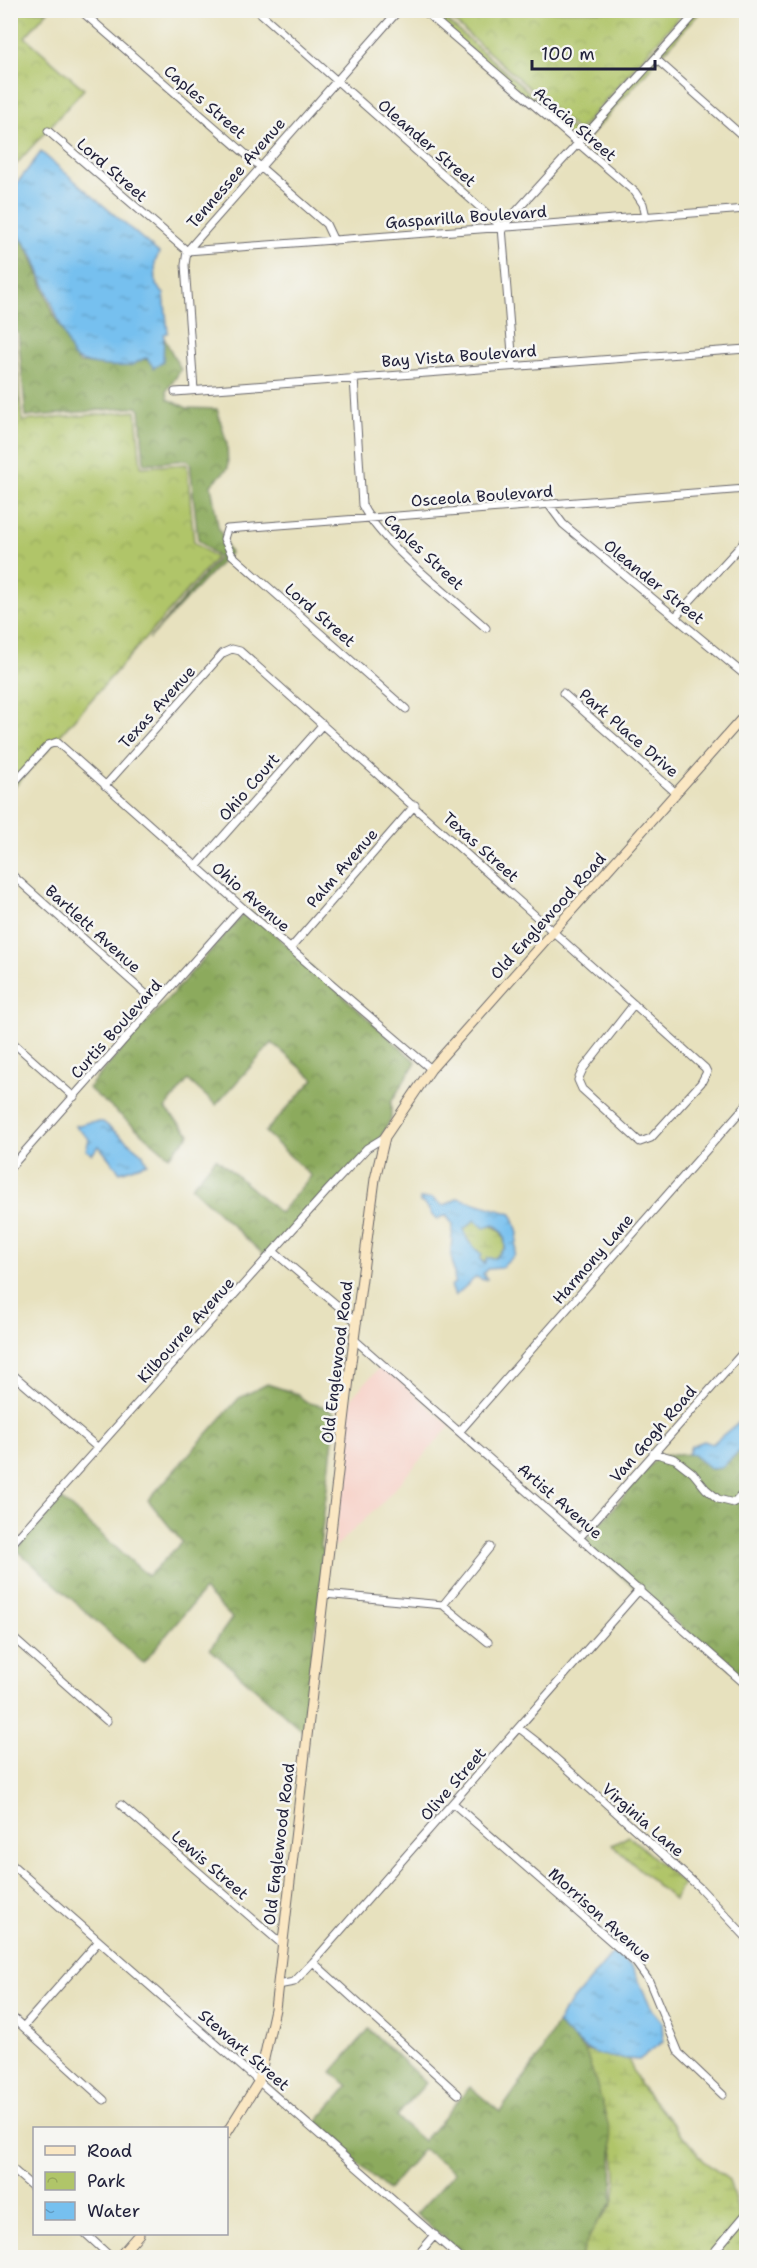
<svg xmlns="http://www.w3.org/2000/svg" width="757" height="2268" font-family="'Shantell Sans',sans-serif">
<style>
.built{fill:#f7d1c8}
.forest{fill:url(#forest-crowns);stroke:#57664c;stroke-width:1.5}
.wetland{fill:url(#wetland-marsh);stroke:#697452;stroke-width:1.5}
.park{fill:url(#park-crowns);stroke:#697452;stroke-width:1.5}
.water{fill:url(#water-ripples);stroke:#4c7195;stroke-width:1.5;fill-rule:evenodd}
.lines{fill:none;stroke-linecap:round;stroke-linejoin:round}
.street-casing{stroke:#676569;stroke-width:9}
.secondary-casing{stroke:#676569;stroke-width:11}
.street{stroke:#fff;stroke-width:7}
.secondary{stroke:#fae7c3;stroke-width:9}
.labels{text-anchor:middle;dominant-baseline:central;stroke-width:5;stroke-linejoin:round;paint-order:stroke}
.street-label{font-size:16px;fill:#22223b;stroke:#f6f6f2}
</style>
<defs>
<pattern id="forest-crowns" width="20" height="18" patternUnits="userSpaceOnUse" patternTransform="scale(1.5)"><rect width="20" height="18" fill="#8caa5d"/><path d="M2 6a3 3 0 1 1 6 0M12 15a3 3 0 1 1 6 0" fill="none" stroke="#728a4e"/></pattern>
<pattern id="wetland-marsh" width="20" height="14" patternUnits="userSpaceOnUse" patternTransform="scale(1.5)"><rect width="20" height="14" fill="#b0c569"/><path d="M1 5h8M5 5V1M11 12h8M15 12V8" fill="none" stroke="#97a95c"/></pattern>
<pattern id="park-crowns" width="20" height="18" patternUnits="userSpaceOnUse" patternTransform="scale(1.5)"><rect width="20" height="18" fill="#b0c569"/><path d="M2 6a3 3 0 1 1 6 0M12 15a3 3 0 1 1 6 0" fill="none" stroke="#97a95c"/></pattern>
<pattern id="water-ripples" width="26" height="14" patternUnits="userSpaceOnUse" patternTransform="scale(1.5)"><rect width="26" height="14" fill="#76c0ef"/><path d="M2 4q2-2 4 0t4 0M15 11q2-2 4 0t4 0" fill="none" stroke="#609cc3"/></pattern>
</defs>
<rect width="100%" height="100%" fill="#f6f6f2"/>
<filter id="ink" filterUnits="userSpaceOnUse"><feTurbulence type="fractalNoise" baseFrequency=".0167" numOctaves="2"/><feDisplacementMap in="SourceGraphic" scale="12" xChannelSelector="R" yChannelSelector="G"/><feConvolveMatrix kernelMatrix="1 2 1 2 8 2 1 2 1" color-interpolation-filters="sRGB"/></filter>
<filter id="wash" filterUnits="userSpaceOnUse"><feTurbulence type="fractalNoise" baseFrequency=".008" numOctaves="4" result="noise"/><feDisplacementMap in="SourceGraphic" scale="24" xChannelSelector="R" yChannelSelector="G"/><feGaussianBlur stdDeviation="1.35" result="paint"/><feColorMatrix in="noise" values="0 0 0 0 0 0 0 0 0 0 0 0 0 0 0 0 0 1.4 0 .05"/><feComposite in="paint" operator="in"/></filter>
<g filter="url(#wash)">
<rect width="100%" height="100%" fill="#e7e1be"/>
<path class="built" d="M382,1365L450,1426L379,1506L334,1548L352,1397Z"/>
<path class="forest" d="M10,224C41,256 42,301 65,335C71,345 71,354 79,363L128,366L141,359L149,360L163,351L164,338L181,370L167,390L168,399L187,408L217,409L227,444L228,468L211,485L218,526L230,553L149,639L219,558L198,540L190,463L187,460L144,464L140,410L137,407L26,417L18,333L11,331Z
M249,911L416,1062L391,1102V1119L379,1140L266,1257L191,1187L216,1158L280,1213L311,1176L265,1132L314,1079L272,1043L216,1105L188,1080L165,1109L190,1134L169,1156L88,1088L241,917Z
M267,1384L298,1394L305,1402L322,1406L336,1414L320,1546L324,1551L323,1567L303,1731L210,1649L232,1618L204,1590L143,1663L17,1550L61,1499L148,1576L182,1542L148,1500L239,1398Z
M746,1445V1681L583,1544L658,1456L692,1454L711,1469C726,1467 735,1454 746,1445Z
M557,2024L585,2050L603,2100L612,2136L613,2202L597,2223L580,2257H466L416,2214L455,2172L423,2149L388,2190L314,2125L348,2086L332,2072L369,2029L426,2083L396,2117L423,2141L470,2087L500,2112L538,2058Z"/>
<path class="wetland" d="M427,11H436L578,135L689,11H701L581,146Z
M475,1220C491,1228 505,1224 505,1248L495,1258L484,1264L464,1234V1229Z
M629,1836L683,1884L674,1900L612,1845Z
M585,2050L628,2059L640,2085L705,2162L729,2180L746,2239V2257L580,2258C584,2247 590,2235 596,2225C600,2217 610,2212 613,2203C625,2164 598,2087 585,2050Z"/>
<path class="park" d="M11,11H48L25,37L84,89L11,170Z
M442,11H684L578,131Z
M10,335H14L22,421L136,411L141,467L187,464L194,542L216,558L11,791Z"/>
<path class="water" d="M41,152L159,253L155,262L156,285L164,294L168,333L164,334L163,361L154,368L147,358C139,359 136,365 128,366C114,367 80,366 72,355L33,255L11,224V191Z
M90,1122H103L143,1154L147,1163L120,1172L99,1146L92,1154L86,1150L89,1139L75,1126Z
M432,1198L444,1206L458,1198L512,1214L518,1233L515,1255L501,1268L487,1269L483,1274L487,1279L484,1280L476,1277L455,1296L451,1286L455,1282L451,1251L453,1225L446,1215L437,1219C429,1214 429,1205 420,1202V1199ZM475,1220L484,1228L494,1225C504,1230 505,1237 505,1248L495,1258H487L484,1264L480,1259L482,1255C473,1246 465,1241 464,1229Z
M746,1416V1445L721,1468L711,1469L692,1454H688L691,1446L704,1441L712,1444Z
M613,1953L632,1967L652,2009L662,2021L663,2041L639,2060C596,2057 589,2054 557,2024L562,2013Z"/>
</g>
<g filter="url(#ink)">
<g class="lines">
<defs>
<path id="street" d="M80,10L326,224L334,241
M257,10L502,227L513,366
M423,10L635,192L643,204L646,217
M656,59L746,139
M48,131L187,251L746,209
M502,227L699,10
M354,378L362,505C382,545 451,596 486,628
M194,390L185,265L187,251L399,10
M175,392L746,349
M549,505L563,524L746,676
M676,616L746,540
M563,693L676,793
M406,709L232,555L224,539L227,529L746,489
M105,786L223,653L232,649L240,651L705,1068L707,1072L701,1083L651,1138L640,1142L582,1089L578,1080L583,1069L634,1004
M10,787L48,745L57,742L242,907L431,1069
M196,867L323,724
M10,873L157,1004
M290,949L415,805
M10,1040L74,1097
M10,1168L242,907
M274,1252L357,1322
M355,1340L746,1685
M10,1372L98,1448
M460,1431L746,1105
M653,1453L675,1459L693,1473L706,1489L718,1499L734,1503L746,1490
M10,1531L18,1537
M580,1537L746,1349
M10,1546L326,1192L367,1148L385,1137
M324,1594L443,1605L490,1547
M443,1605L488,1642
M10,1635L107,1721
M519,1728L541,1745L700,1888L746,1937
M454,1804L636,1963L649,1981L679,2053L723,2095
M121,1805L282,1944
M10,1863L460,2258
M313,1962L458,2094
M278,1985L294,1982L313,1962L640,1589
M10,2015L104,2100
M23,2027L99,1941
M10,2167L34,2188
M86,2234L112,2258
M415,2258L435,2235
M709,2258L746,2214"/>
<path id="secondary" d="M226,2134L259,2081L275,2009L350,1370L375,1179L385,1137L431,1069L746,714
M118,2258L139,2234"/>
</defs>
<use href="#street" class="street-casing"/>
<use href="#secondary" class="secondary-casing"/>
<use href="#street" class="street"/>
<use href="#secondary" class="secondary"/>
</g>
</g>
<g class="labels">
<g class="street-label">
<text transform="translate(205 102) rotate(41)">Caples Street</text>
<text transform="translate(575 124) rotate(41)">Acacia Street</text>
<text transform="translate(427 143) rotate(41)">Oleander Street</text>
<text transform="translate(112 170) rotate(41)">Lord Street</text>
<text transform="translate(236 173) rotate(-49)">Tennessee Avenue</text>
<text transform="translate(466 217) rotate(-4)">Gasparilla Boulevard</text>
<text transform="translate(459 356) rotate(-4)">Bay Vista Boulevard</text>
<text transform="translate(482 496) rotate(-4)">Osceola Boulevard</text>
<text transform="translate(424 552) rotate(43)">Caples Street</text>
<text transform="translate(654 582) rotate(39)">Oleander Street</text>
<text transform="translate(320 615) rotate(41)">Lord Street</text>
<text transform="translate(157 707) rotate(-48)">Texas Avenue</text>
<text transform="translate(629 733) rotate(41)">Park Place Drive</text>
<text transform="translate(249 787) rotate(-49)">Ohio Court</text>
<text transform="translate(481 847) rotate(42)">Texas Street</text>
<text transform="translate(342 868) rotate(-49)">Palm Avenue</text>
<text transform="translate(251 897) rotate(41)">Ohio Avenue</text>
<text transform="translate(548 916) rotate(-48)">Old Englewood Road</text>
<text transform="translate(93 929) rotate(42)">Bartlett Avenue</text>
<text transform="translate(116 1029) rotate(-48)">Curtis Boulevard</text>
<text transform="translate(593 1259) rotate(-49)">Harmony Lane</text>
<text transform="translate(186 1330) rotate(-48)">Kilbourne Avenue</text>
<text transform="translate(337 1362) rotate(-83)">Old Englewood Road</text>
<text transform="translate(653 1434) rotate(-49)">Van Gogh Road</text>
<text transform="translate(560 1501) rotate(41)">Artist Avenue</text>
<text transform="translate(453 1784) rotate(-49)">Olive Street</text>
<text transform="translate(643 1820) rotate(41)">Virginia Lane</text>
<text transform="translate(279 1844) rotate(-83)">Old Englewood Road</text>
<text transform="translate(210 1865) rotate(41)">Lewis Street</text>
<text transform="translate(600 1915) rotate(42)">Morrison Avenue</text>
<text transform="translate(244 2050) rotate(41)">Stewart Street</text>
</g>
</g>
<rect width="757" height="2268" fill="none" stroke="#f6f6f2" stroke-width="36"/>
<rect x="33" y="2127" width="195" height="108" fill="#f6f6f2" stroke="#a1a1a9" stroke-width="1.5"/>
<rect x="45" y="2146" width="30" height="9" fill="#fae7c3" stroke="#a1a1a9" stroke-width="1.5"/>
<text x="87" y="2157" font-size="18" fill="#22223b">Road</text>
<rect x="45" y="2172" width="30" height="18" fill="url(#park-crowns)" stroke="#a1a1a9" stroke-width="1.5"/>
<text x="87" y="2187" font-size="18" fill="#22223b">Park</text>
<rect x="45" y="2202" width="30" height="18" fill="url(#water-ripples)" stroke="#a1a1a9" stroke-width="1.5"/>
<text x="87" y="2217" font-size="18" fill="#22223b">Water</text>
<path d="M532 60v9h123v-9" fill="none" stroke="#22223b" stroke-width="3"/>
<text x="541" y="60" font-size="18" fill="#22223b" stroke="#f6f6f2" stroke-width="4.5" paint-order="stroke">100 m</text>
</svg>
